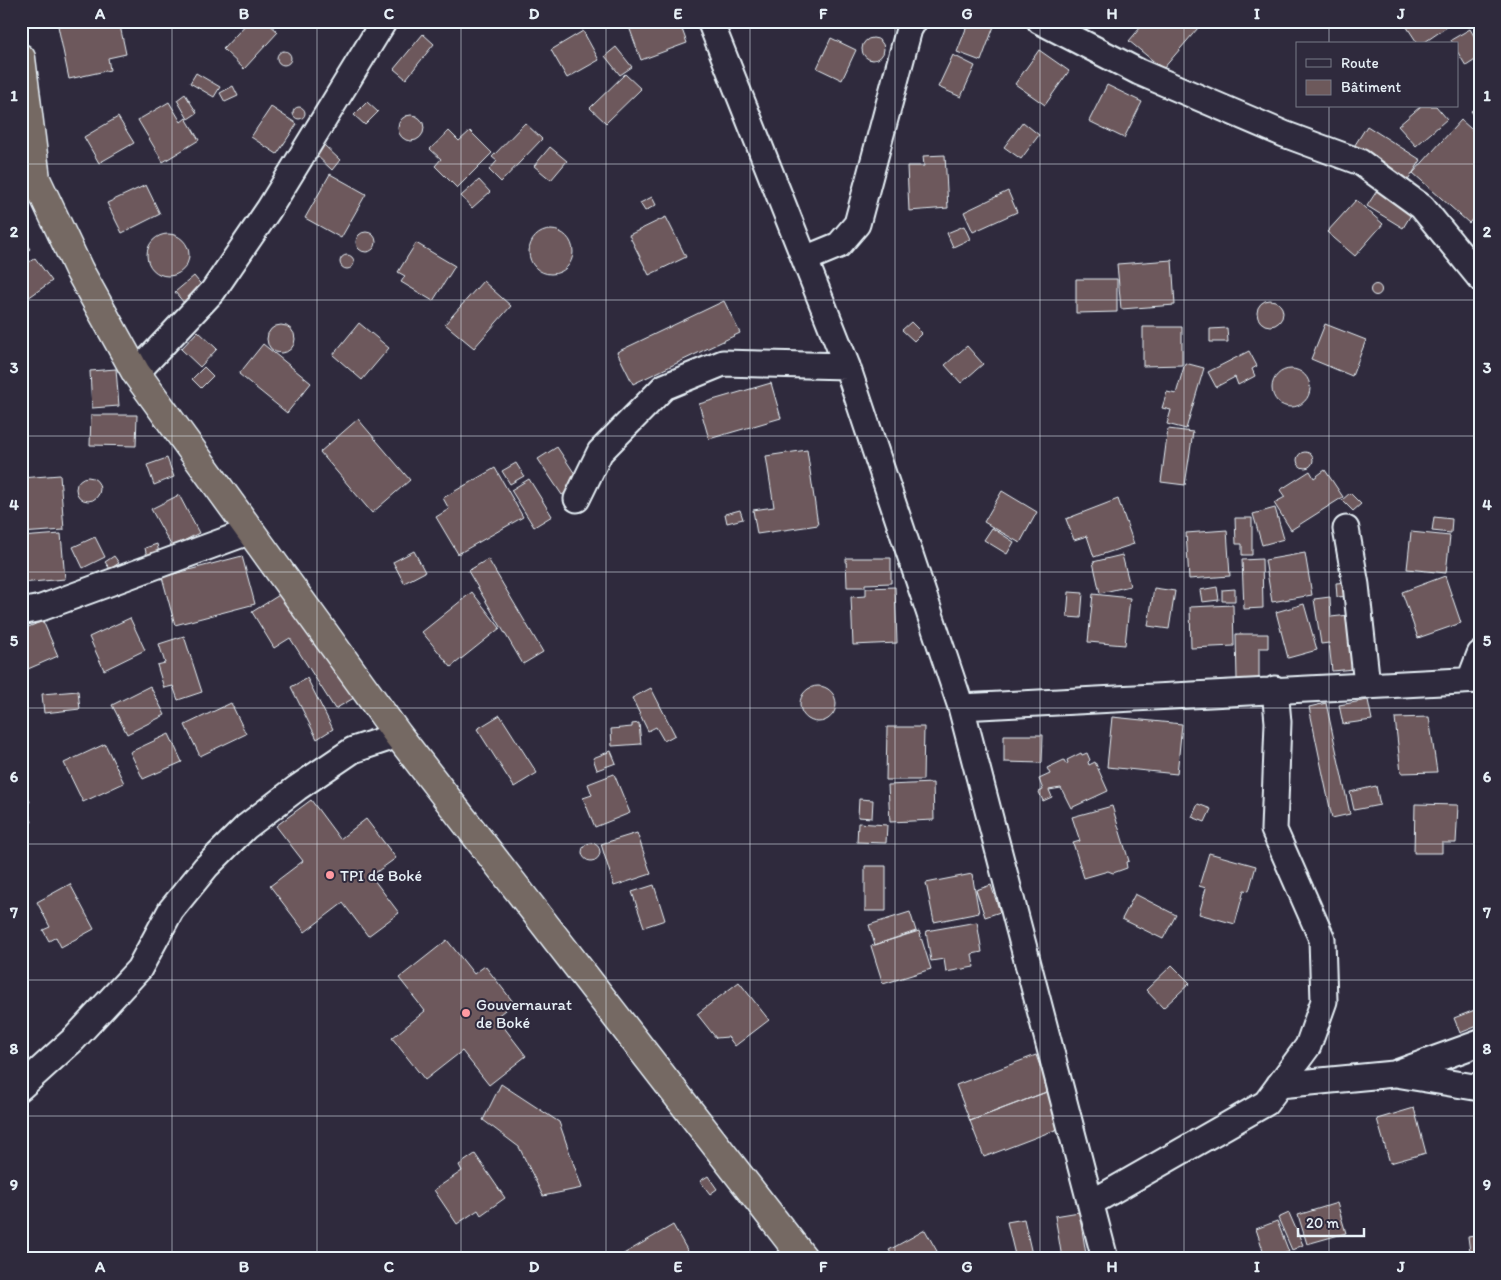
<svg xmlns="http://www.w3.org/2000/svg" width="1501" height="1280" font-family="Itim,sans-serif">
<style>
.building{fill:#6d595b;stroke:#e8f1f8}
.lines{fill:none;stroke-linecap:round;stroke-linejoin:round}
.minor-casing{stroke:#e8f1f8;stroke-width:29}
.highway-casing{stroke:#e8f1f8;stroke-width:31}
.minor{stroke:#2f2a3d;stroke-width:25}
.highway{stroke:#756964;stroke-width:28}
.grid{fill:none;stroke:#e8f1f8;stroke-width:1;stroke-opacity:0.55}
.poi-dot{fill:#ff9aa2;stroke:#2f2a3d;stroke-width:2}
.labels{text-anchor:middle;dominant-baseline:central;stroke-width:4;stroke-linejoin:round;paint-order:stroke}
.poi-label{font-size:16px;fill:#e8f1f8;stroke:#2f2a3d;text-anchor:start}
.neatline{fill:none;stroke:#e8f1f8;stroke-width:2}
.grid-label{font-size:16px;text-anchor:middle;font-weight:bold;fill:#e8f1f8}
</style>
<rect width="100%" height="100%" fill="#2f2a3d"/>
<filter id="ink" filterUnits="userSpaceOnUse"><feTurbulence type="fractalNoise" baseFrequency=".02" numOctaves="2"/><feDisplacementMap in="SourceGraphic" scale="10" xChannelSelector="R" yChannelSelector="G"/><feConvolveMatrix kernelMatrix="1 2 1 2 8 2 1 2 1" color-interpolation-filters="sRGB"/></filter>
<g filter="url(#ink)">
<path class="building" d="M82,21H119L126,54L108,58L110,70L69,79L58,26Z
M249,21H266L278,32L244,69L223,49Z
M636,21H679L687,43L641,60L628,24Z
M969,21H996L981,61L957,52Z
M1137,21H1190L1198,28L1163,69L1129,41L1140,28L1135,23Z
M1403,21H1444L1447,27L1422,44H1418Z
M1470,29L1480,46V57L1466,66L1457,51V44H1453L1451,40Z
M583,31L599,60L567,78L551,50Z
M423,34L434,44L406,79L394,69Z
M831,38L856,50L842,80L817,68Z
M862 49a11 11 0 1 1 22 0a11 11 0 1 1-22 0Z
M616,47L632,67L620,75L605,56Z
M1039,50L1069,71L1045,105L1015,84Z
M277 58a7 7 0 1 1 14 0a7 7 0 1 1-14 0Z
M953,55L975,66L961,97L938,87Z
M196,73L220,87L214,97L190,83Z
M625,74L641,89L606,123L590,108Z
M1107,85L1142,102L1124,138L1089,121Z
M233,86L238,96L225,102L220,93Z
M185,94L197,113L188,119L177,100Z
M169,102L181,122L186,118L199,140L163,162L138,120Z
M367,102L378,112L365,125L354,115Z
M1480,105V123L1471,111Z
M1421,106H1436L1447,119L1416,146L1398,126Z
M271,107L297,124L277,154L251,137Z
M293 113a6 6 0 1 1 12 0a6 6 0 1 1-12 0Z
M398 128a13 13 0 1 1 26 0a13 13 0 1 1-26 0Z
M118,117L134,143L99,163L84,137Z
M1461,120L1480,137V211L1469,223L1413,173Z
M1023,122L1039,135L1021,159L1004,147Z
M525,123L542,139L501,182L489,170L497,161L492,157Z
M1367,126L1421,160L1407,182L1353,148Z
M449,131L459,141L470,131L492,153L457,188L435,166L441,159L430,149Z
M324,145L340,160L332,170L315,154Z
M550,147L567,161L551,180L534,166Z
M945,155L948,208L909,211L907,166H924L923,156Z
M330,174L366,194L341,238L305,218Z
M479,180L490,192L472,208L461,196Z
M146,185L160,214L122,233L107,203Z
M1380,186L1415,208L1403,228L1367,206Z
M1008,191L1017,212L973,232L964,212Z
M652,197L656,205L645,211L640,203Z
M1356,200L1383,224L1355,256L1327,232Z
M666,217L686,257L649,275L629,235Z
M964,226L970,239L953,247L947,233Z
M529 252a22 22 0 1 1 44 0a22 22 0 1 1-44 0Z
M356 242a10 10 0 1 1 20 0a10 10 0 1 1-20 0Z
M147 255a21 21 0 1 1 42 0a21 21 0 1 1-42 0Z
M24,241L30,249L21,255V242Z
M416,243L455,266L433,301L401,282L405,276L398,272Z
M340 262a7 7 0 1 1 14 0a7 7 0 1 1-14 0Z
M35,258L52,281L21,303V268Z
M1172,260L1175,305L1121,309L1117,264Z
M194,276L203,287L184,303L175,292Z
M1076,279H1117V312L1076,313Z
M483,281L511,306L474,348L445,324Z
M1370.5 290a5.5 5.5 0 1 1 11 0a5.5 5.5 0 1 1-11 0Z
M1257 313a13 13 0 1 1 26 0a13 13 0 1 1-26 0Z
M724,301L740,333L633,384L617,352Z
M911,322L922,333L914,341L902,330Z
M359,323L389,348L362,380L333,355Z
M1325,324L1366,340L1352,376L1311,359Z
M267 339a14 14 0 1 1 28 0a14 14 0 1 1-28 0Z
M1143,327H1182V365L1143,366Z
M1227,328L1228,342H1210V329Z
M198,331L217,349L200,367L181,349Z
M263,344L311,383L287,413L239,374Z
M967,346L983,364L961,383L945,365Z
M1249,351L1257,366L1252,369L1255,376L1238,385L1235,377L1216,387L1208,372Z
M1185,363L1204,368L1186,429L1167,424L1171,410L1162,408L1167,392L1176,394Z
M204,367L213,376L201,388L192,379Z
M1272 388a19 19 0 1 1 38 0a19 19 0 1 1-38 0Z
M116,369L119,406L92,408L90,371Z
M771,383L781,418L709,439L699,404Z
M91,415H137L136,446L90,445Z
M358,419L410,480L372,513L320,452Z
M1168,429L1193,432L1185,485L1161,482Z
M557,447L581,483L562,495L538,459Z
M807,450L818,525L757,534L753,510L774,507L766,456Z
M1297 460a8 8 0 1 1 16 0a8 8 0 1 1-16 0Z
M167,458L174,477L154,485L147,465Z
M21,460H25L26,474H21Z
M516,463L524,476L510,484L502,471Z
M495,468L523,517L458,554L436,517L449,509L443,498Z
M1325,470L1343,497L1291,530L1274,503L1285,497L1280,490L1310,471L1314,478Z
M60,475L64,530L21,533V478Z
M76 489a12 12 0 1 1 24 0a12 12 0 1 1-24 0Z
M529,479L552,516L534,527L511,490Z
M1002,491L1037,512L1020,543L984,522Z
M1350,493L1361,504L1353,511L1342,500Z
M179,495L199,533L172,547L151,509Z
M1118,499L1134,544L1094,557L1087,536L1074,540L1066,519Z
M1275,508L1284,539L1262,545L1253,514Z
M740,510L743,519L727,523L725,514Z
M1434,517L1452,519L1451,533L1432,531Z
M1235,518H1252V555H1242V544H1236Z
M992,528L1014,542L1007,554L984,540Z
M1227,530L1230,576L1189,579L1186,533Z
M1411,532L1450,536L1446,573L1407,569Z
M61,534L65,579L21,583V537Z
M95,537L105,557L83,568L73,547Z
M157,544L159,553L147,557L145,548Z
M414,551L425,572L404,583L393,562Z
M1305,553L1312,595L1272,602L1265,560Z
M1122,555L1130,586L1100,593L1093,562Z
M114,556L119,563L110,569L105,562Z
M242,556L255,604L175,625L162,577Z
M846,558H891V583L865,584V587H847Z
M488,559L543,652L523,664L468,571Z
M1262,559L1263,608L1244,609L1242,560Z
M1445,576L1461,623L1418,638L1402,592Z
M1350,582L1351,596L1337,597L1336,583Z
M292,587L359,695L335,709L290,638L274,648L252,612Z
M895,587L897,643L853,645L851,597L866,596V588Z
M1217,587L1219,600L1202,602L1200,590Z
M1154,588L1175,591L1169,629L1148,626Z
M1235,589V601H1222V590Z
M472,592L500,628L451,667L422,632Z
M1069,592L1083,593L1081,618L1067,617Z
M1093,594L1130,598L1125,645L1088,642Z
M1330,597L1331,617L1349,615L1354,669L1332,671L1329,643L1321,644L1314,599Z
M1304,604L1317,650L1288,658L1276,612Z
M1233,605L1234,646L1191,648L1190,607Z
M130,618L145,650L104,670L89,637Z
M43,621L58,656L21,672V630Z
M1236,634H1268V648H1259V679H1237Z
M184,636L202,692L178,700L173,686L164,688L157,665L165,663L159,644Z
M307,678L333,729L317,739L291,687Z
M150,686L165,715L127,734L112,705Z
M800 704a18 18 0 1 1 36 0a18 18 0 1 1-36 0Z
M651,688L675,735L664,741L656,727L648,731L632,698Z
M78,691L80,709L44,713L42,694Z
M1368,700L1372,720L1343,724L1339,705Z
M231,703L246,734L200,756L185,725Z
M1326,703L1350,814L1332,818L1309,707Z
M500,715L537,773L514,787L477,729Z
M1112,717L1182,724L1177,774L1107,767Z
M1429,717L1437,772L1401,773L1395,718Z
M639,723L641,744L612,746L611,729L632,727V724Z
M887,727H924L923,780H886Z
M169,734L182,762L143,779L130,752Z
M1004,735H1043L1042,763L1004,762Z
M105,744L124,783L83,802L64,763Z
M611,751L616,763L597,770L593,758Z
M1081,753L1082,755L1087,753L1090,760L1088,762L1089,765L1095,762L1108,791L1071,808L1061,788L1049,790L1052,797L1043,801L1039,792L1043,790L1039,779L1050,774L1047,768L1064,760L1066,764L1068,763L1067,760Z
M614,774L630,813L595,827L583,798L592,795L588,784Z
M21,782L30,802L21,806Z
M933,783L934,820L890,822L888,785Z
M1376,786L1380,805L1354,810L1350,792Z
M859,799L873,800L872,818L858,817Z
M311,800L340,839L366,819L396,858L371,876L399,913L368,936L343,903L305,932L270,886L303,861L276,826Z
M1198,804L1211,809L1205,822L1192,817Z
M1415,804L1458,805L1456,843H1442V853H1414Z
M1112,806L1129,861L1126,862L1127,868L1113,873L1108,871L1084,878L1073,843L1080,841L1072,817Z
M26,807L32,822L21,826V808Z
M858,823L887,825L886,843L857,842Z
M637,833L651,874L614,886L601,844Z
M582 852a9 9 0 1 1 18 0a9 9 0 1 1-18 0Z
M1209,853L1256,866L1249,891L1244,890L1235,924L1199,914L1206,888L1199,886Z
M865,866H886V911H865Z
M972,874L979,913L934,922L926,883Z
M70,884L94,929L61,947L56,937L49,941L43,930L50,927L37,902Z
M654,885L665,920L644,927L632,892Z
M991,885L1000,912L985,917L976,890Z
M1135,894L1176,915L1163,939L1122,919Z
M910,912L916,931L875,945L869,925Z
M977,922L982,952L972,954L974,967L946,972L944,959L931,961L926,931Z
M919,931L931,969L883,984L871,946Z
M447,940L474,974L485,966L514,1003L496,1017L526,1056L489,1085L462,1051L425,1080L392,1038L425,1011L399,978Z
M1172,965L1190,983L1163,1008L1146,990Z
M739,982L769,1020L735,1046L728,1037L716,1038L697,1014Z
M1480,1008V1025L1460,1033L1454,1018Z
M1036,1055L1049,1091L970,1121L956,1085Z
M501,1084L559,1122L582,1188L543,1196L519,1147L483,1120Z
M1049,1091L1063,1127L984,1157L970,1121Z
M1414,1108L1426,1153L1390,1163L1377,1119Z
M475,1154L505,1198L481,1215L478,1210L457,1224L434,1190L462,1171L459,1165Z
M708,1176L717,1189L710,1194L700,1181Z
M1337,1203L1346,1233L1307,1244L1298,1215Z
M1079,1212L1086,1254L1062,1258L1055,1216Z
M1289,1213L1303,1245L1292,1250L1278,1218Z
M1024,1219L1033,1259H1016L1007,1222Z
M1277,1221L1289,1252L1266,1259L1256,1229Z
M673,1225L690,1255L683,1259H615Z
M925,1230L938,1253L927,1259H894L889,1250Z
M1480,1235V1259H1471L1468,1237Z"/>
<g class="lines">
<defs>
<path id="minor" d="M710,21L847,366L961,707L1105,1259
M1040,21L1139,72L1284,134L1360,162L1422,207L1480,278
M805,259L839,245L857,224L909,29L914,21
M136,373L213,291L269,209L384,21
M577,499L600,452L664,387L723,363L847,366
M1346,529L1356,585L1367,685
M21,612L41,608L251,531
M1470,680L1480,654
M961,707L1480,680
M1396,1074L1480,1088
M1279,1085L1394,1074L1480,1043
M21,1087L74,1039L139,969L171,910L206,867L246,827L297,788L353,750L398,735
M1091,1203L1266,1103L1308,1046L1324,1001L1322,939L1274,830L1278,722L1275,689"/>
<path id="highway" d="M21,58L36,179L79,270L136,373L398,735L804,1259"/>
</defs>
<use href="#minor" class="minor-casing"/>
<use href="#highway" class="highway-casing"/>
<use href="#minor" class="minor"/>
<use href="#highway" class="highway"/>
</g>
</g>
<path class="grid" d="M172,21V1259M317,21V1259M461,21V1259M606,21V1259M750,21V1259M895,21V1259M1040,21V1259M1184,21V1259M1329,21V44M1329,106V1259M21,164H1480M21,300H1480M21,436H1480M21,572H1480M21,708H1480M21,844H1480M21,980H1480M21,1116H1480"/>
<g class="poi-dot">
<circle cx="330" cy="875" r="5"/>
<circle cx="466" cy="1013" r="5"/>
</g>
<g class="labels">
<g class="poi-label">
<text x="340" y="875">TPI de Boké</text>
<text x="476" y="1004">Gouvernaurat<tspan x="476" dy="18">de Boké</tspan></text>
</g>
</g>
<rect width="1501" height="1280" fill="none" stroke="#2f2a3d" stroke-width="55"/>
<rect x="1296" y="42" width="162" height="65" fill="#2f2a3d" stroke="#797a88"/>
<rect x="1306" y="59" width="25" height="8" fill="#2f2a3d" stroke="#797a88"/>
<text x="1341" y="68" font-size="15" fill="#e8f1f8">Route</text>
<rect x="1306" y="80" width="25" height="15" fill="#6d595b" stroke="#797a88"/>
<text x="1341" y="92" font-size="15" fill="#e8f1f8">Bâtiment</text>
<path d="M1298 1228v8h66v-8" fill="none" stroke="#e8f1f8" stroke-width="2.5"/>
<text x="1306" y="1228" font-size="15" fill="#e8f1f8" stroke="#2f2a3d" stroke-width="4" paint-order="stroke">20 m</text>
<rect x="28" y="28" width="1446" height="1224" class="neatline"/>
<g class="grid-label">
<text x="100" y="19">A</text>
<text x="244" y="19">B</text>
<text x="389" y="19">C</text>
<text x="534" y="19">D</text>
<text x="678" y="19">E</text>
<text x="823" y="19">F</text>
<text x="967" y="19">G</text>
<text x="1112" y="19">H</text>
<text x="1257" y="19">I</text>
<text x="1401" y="19">J</text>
<text x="14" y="101">1</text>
<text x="1487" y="101">1</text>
<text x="14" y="237">2</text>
<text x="1487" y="237">2</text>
<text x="14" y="373">3</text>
<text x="1487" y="373">3</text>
<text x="14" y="510">4</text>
<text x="1487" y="510">4</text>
<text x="14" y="646">5</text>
<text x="1487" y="646">5</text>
<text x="14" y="782">6</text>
<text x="1487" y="782">6</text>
<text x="14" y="918">7</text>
<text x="1487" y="918">7</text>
<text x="14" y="1054">8</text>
<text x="1487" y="1054">8</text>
<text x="14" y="1190">9</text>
<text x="1487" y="1190">9</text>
<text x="100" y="1272">A</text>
<text x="244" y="1272">B</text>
<text x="389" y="1272">C</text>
<text x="534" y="1272">D</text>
<text x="678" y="1272">E</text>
<text x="823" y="1272">F</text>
<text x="967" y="1272">G</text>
<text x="1112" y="1272">H</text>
<text x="1257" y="1272">I</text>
<text x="1401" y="1272">J</text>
</g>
</svg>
